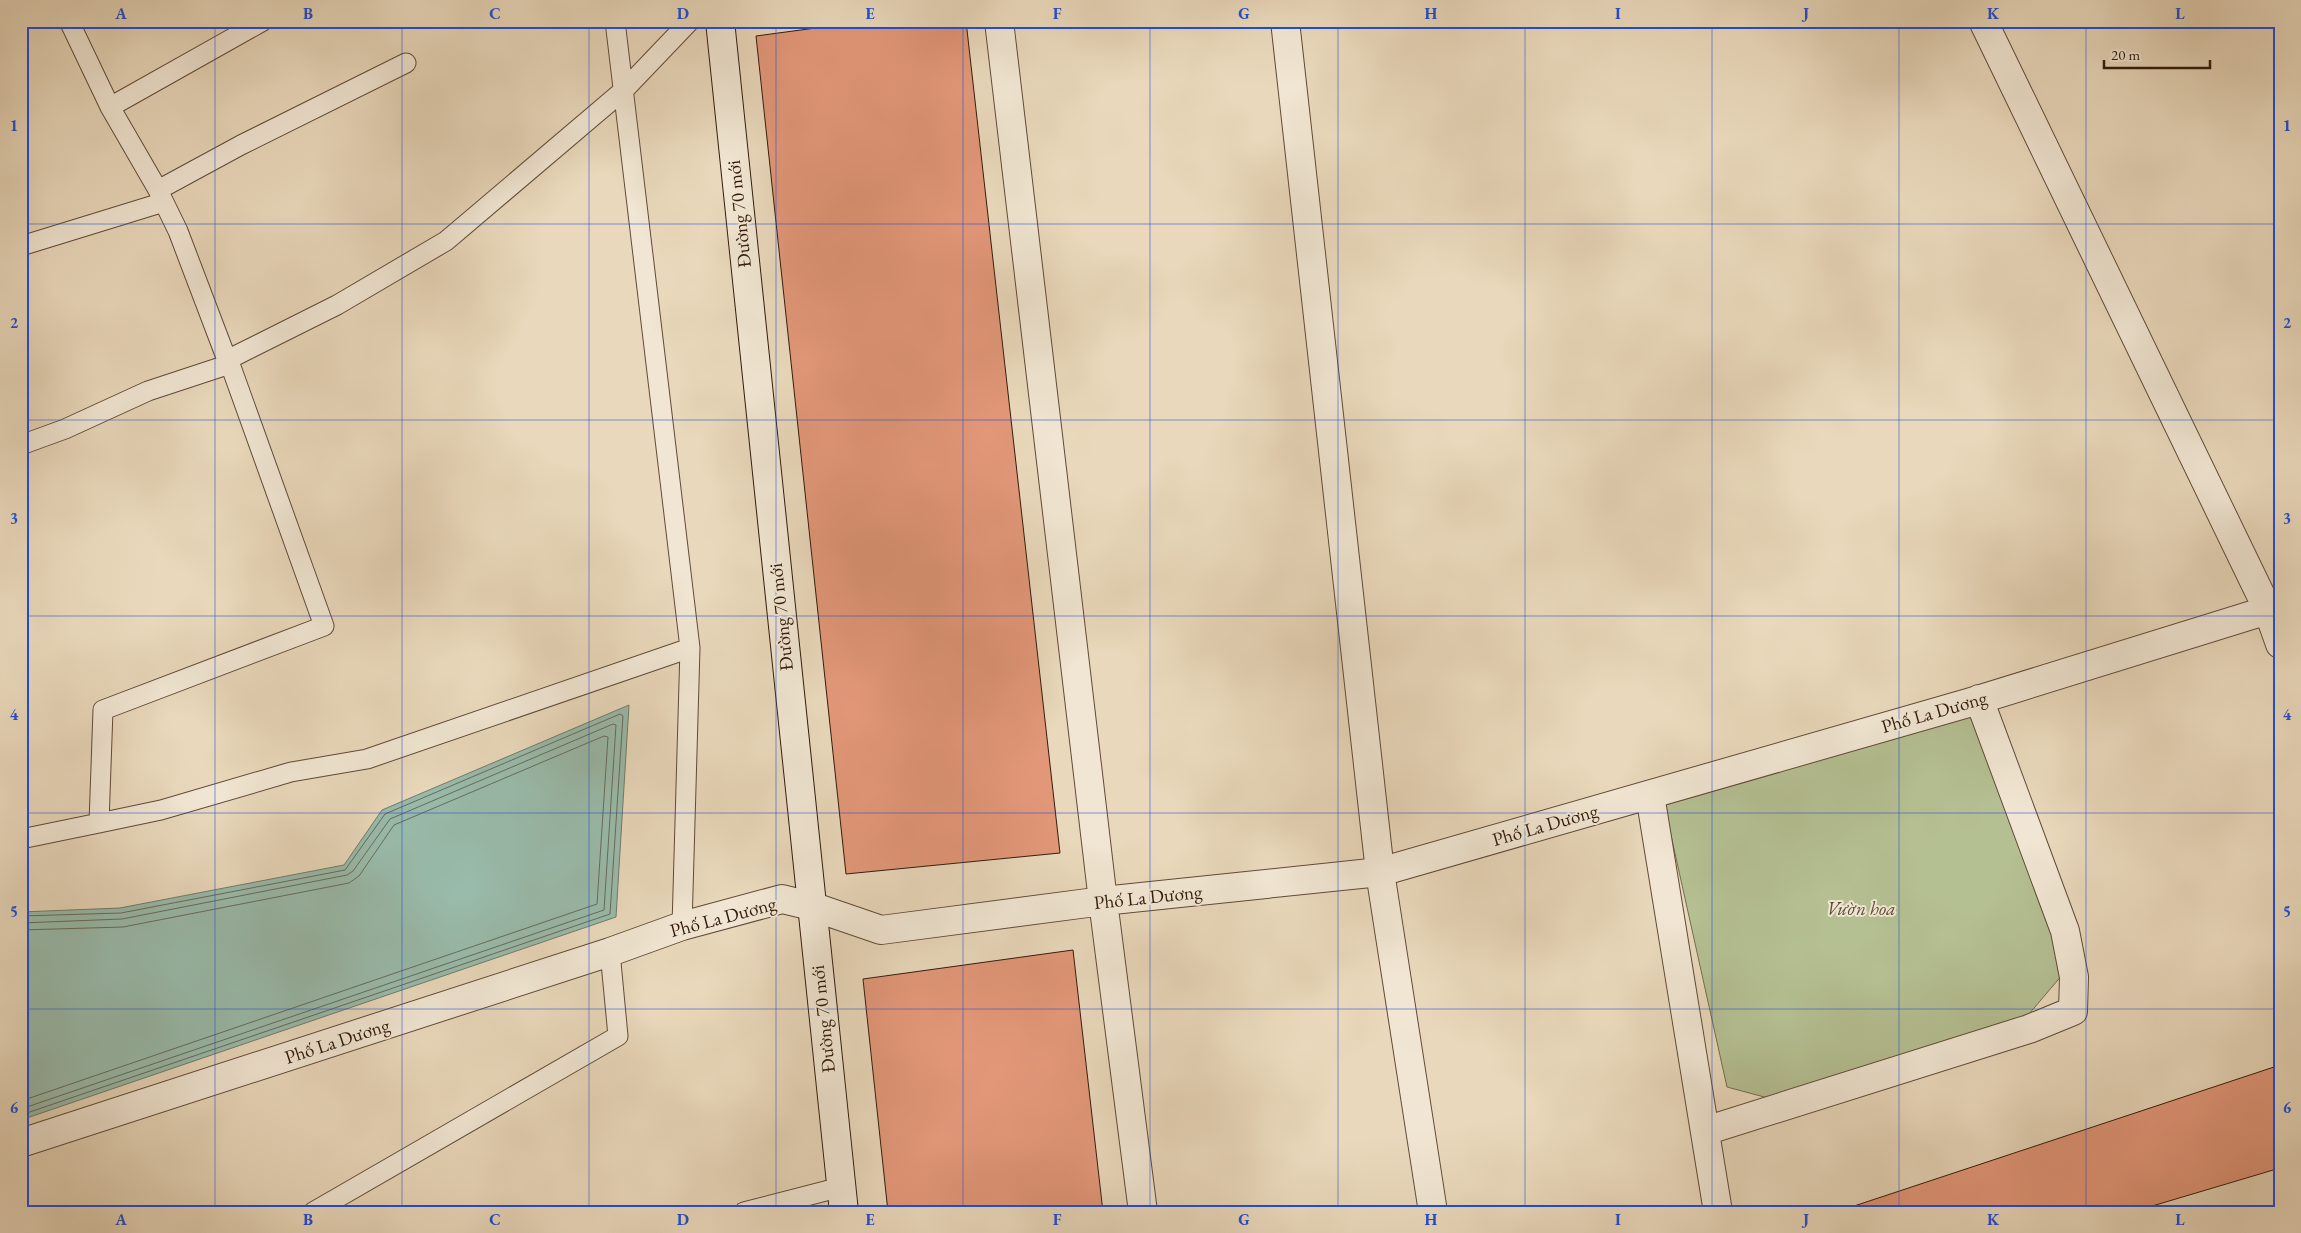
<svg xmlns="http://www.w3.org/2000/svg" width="2301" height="1233" font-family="'EB Garamond',serif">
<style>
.green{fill:#b4bf92;stroke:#736d4e}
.water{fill:#99bbab;stroke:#707b6b}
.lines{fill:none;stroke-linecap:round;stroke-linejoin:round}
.shore{stroke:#666b5b;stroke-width:1}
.building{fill:#e29779;stroke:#321b0b}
.lane-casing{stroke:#604a37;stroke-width:21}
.street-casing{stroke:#604a37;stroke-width:30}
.secondary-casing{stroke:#321b0b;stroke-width:30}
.lane{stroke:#f1e6d3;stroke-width:19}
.street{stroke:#f1e6d3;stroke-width:28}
.secondary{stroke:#f1e6d3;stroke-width:28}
.grid{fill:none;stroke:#1d4ed8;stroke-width:1;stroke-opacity:0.55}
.labels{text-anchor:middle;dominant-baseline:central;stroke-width:4;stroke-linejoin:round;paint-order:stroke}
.street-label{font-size:19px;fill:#321b0b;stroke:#f1e6d3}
.park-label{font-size:19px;font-style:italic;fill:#594c34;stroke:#f1e6d3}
.neatline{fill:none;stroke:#1d4ed8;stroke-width:2}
.grid-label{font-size:16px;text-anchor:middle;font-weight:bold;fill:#1d4ed8}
</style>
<rect width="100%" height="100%" fill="#e9d8bb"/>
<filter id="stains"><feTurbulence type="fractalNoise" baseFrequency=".004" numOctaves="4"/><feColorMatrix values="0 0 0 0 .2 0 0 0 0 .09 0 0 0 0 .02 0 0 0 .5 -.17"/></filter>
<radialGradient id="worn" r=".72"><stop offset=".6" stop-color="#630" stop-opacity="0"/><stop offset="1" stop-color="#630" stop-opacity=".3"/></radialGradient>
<path class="green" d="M1971,713L2054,933L2063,974L2023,1021L1768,1098L1727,1087L1664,804Z"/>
<path class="water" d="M629,705L616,917L21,1120V912L120,908L344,865L382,810Z"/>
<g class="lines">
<path class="shore" d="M21,916L121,913L345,870L385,814L620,714L623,716L610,914L21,1115
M21,923L122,919L347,875L353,871L390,819L613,724L616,725L604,910L21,1109
M21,930L123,927L349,883L359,876L394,825L604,736L608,737L597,904L21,1101"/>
</g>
<path class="building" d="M868,21H966L1060,853L846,874L756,36Z
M1073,950L1103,1212H888L863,979Z
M2280,1065V1168L2132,1212H1836Z"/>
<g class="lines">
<defs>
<path id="lane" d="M615,21L690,648L682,926
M110,107L263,21
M158,190L241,145L406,63
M21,246L164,202
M227,360L337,305L446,241L625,89L690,21
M21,445L65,429L148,391L230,364
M99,823L161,810L291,772L367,759L690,648
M21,839L99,823L103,710L324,626L230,364L227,360L178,231L158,190L110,107L69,21
M313,1212L618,1036L610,952
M744,1212L841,1187"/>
<path id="street" d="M999,21L1103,901L1143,1212
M1285,21L1380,872L1433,1212
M1983,21L2268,610L2280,644
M1650,795L1718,1212
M1705,1131L2029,1029L2073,1011L2074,977L2065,931L1979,699
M21,1143L610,952L682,926L782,899L811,906L881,930L1103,901L1380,872L1968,703L2268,610L2280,604"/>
<path id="secondary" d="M720,21L844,1212"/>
</defs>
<use href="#lane" class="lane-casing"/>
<use href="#street" class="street-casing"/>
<use href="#secondary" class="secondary-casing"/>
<use href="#lane" class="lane"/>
<use href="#street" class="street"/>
<use href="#secondary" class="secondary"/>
</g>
<path class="grid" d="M215,21V1212M402,21V1212M589,21V1212M776,21V1212M963,21V1212M1150,21V1212M1338,21V1212M1525,21V1212M1712,21V1212M1899,21V1212M2086,21V1212M21,224H2280M21,420H2280M21,616H2280M21,813H2280M21,1009H2280"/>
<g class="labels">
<g class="street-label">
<text transform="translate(739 214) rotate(-96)">Đường 70 mới</text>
<text transform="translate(781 617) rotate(-96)">Đường 70 mới</text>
<text transform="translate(1934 712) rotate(-16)">Phố La Dương</text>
<text transform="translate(1545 825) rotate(-16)">Phố La Dương</text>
<text transform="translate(1148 897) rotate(-6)">Phố La Dương</text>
<text transform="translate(723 917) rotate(-15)">Phố La Dương</text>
<text transform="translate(823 1019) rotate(-96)">Đường 70 mới</text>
<text transform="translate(337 1041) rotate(-18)">Phố La Dương</text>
</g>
<g class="park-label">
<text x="1861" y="908">Vườn hoa</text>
</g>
</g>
<rect width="2301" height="1233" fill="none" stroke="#e9d8bb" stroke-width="55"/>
<path d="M2104 60v8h106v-8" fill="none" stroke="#321b0b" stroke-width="2.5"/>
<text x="2111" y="60" font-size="15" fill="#321b0b" stroke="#f1e6d3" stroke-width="4" paint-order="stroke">20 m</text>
<rect x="28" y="28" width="2246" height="1178" class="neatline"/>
<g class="grid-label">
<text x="121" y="19">A</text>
<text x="308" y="19">B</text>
<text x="495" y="19">C</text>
<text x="683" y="19">D</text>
<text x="870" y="19">E</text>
<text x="1057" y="19">F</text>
<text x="1244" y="19">G</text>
<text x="1431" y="19">H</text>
<text x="1618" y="19">I</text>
<text x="1806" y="19">J</text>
<text x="1993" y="19">K</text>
<text x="2180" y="19">L</text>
<text x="14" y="131">1</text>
<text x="2287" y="131">1</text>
<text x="14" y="328">2</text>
<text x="2287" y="328">2</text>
<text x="14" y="524">3</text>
<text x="2287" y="524">3</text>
<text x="14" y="720">4</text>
<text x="2287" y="720">4</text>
<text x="14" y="917">5</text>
<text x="2287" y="917">5</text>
<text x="14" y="1113">6</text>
<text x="2287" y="1113">6</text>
<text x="121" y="1225">A</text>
<text x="308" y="1225">B</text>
<text x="495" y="1225">C</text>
<text x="683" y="1225">D</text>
<text x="870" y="1225">E</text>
<text x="1057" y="1225">F</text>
<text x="1244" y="1225">G</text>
<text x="1431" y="1225">H</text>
<text x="1618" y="1225">I</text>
<text x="1806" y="1225">J</text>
<text x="1993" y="1225">K</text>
<text x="2180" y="1225">L</text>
</g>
<rect width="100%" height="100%" filter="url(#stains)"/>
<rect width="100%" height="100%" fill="url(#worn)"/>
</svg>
